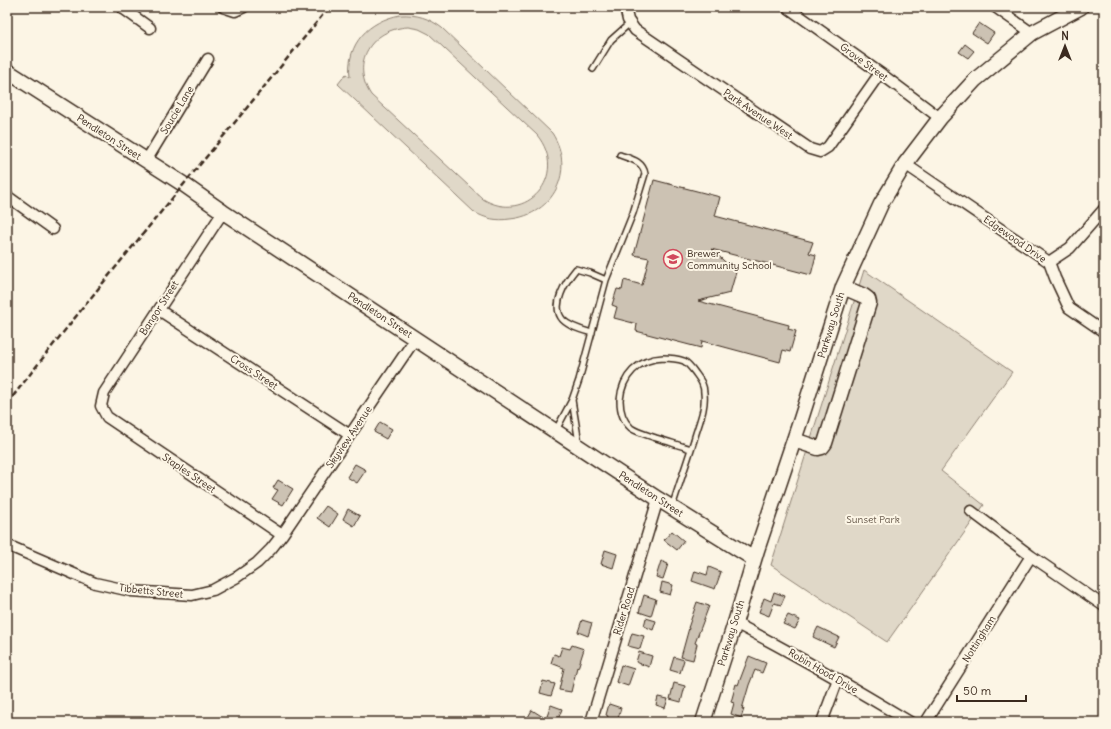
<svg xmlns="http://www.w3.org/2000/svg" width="1111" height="729" font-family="Delius,sans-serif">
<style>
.green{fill:#e0d8c8;stroke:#8e8173;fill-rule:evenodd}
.building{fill:#ccc2b3;stroke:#3b2a1e}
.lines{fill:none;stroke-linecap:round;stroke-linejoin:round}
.lane-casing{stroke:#3b2a1e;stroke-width:8}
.street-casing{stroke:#3b2a1e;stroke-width:13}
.secondary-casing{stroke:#3b2a1e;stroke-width:17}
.lane{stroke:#fcf5e5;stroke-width:5}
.street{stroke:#fcf5e5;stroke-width:10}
.secondary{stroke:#fcf5e5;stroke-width:14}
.rail{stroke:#3b2a1e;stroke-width:2.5;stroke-dasharray:6 3;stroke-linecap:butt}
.labels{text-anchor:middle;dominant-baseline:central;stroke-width:4;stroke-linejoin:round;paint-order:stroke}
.street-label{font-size:10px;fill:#3b2a1e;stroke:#fcf5e5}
.poi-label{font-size:10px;fill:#3b2a1e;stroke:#fcf5e5;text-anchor:start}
.park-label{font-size:10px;fill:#645648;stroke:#fcf5e5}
</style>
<rect width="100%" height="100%" fill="#fcf5e5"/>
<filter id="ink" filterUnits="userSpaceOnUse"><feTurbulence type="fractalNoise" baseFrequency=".025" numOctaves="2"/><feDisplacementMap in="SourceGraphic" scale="8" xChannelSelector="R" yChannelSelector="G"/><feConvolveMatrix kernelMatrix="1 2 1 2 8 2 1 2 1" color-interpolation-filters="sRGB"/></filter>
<g filter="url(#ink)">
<path class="green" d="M400,15C417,14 429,18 442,28L552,133C576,170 554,215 510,219C497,221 486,219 474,212L338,84L346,74L350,77C346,43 369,21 400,15ZM408,27L419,29L429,34L537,135C570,176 526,225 483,199L371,95C350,63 371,29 408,27Z
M864,270L1012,372L941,471L984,505L887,642L771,565Z"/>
<path class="building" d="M979,23L994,33L987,43L972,33Z
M965,44L974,51L968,58L959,52Z
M654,180L720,197L715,216L813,242L809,253L816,255L811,275L711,249L736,272L730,293L698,301L789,325L788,329L796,331L790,352L783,350L780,362L702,341L701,348L636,331L637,324L614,318L617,307L612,305L617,289L622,290L624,280L642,285L649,258L634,255Z
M380,422L392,429L386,439L374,432Z
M355,464L366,470L357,483L347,477Z
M278,480L293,489L283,505L272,499L278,490L273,488Z
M326,506L338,514L330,527L317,518Z
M348,509L360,516L354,526L343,519Z
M672,531L684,541L677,550L664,540Z
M605,550L617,554L613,568L601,564Z
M661,561L668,564L663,579L656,577Z
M709,567L721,572L715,589L692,581L695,571L707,575Z
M662,582L673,585L670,595L660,592Z
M774,592L785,596L781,605L774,603L769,616L759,612L764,598L771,601Z
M644,595L656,599L651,616L639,612Z
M697,602L709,606L695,643L697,644L693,660L681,657L689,628H688Z
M788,615L800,620L795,629L783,624Z
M646,618L656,621L653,630L644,626Z
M582,620L592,623L588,636L578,632Z
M818,627L839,637L834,647L813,637Z
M632,633L644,636L640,649L628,646Z
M572,645L584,649L578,668L577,667L571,692L559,690L564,668L551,663L554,654L559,656L562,647L570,649Z
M639,652L652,656L649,667L636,662Z
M749,656L766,663L762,673L755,670L749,685L742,709H744L741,718L731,714L734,703L731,702L736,684L738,685Z
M674,657L684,660L680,673L670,670Z
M621,665L634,669L628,686L616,682Z
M543,681L555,684L551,696L540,693Z
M674,683L685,686L681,702L670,699Z
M658,697L668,699L665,708L656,705Z
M609,704L621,708L617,722H606L608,716L606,715Z
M551,705L562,709L557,722H545Z
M532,710L543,717L540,722H532L527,719Z"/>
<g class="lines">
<defs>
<path id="lane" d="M593,69L611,40L630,23
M592,333C582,330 570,327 563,320C550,306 566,281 576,269L590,273L606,280
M572,400L579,443
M556,430L572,400L579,380L606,280L633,213L645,174C643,161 631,159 620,155
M672,507C679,485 687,462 694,440C698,425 706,409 704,393C704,385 701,381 696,374C693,370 689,364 684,361C678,359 670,358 663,358C638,359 622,376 620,400C620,410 623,421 631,428C638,433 648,435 656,438C668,442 679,445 691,449"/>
<path id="street" d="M121,7L150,28
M223,7L235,11L244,7
M625,7L628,20L635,30L810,149L820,152L828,147L880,73
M787,7L880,73L940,118
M995,7L1032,33
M146,161L208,59
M905,164L1049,262L1055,278L1069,308L1104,332
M7,196L53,229
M223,212L104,393L101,406L107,417L282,535
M1049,262L1070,248L1104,209
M159,310L350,435
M971,511L1031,556L1104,606
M7,545L95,583L131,591L192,595L213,590L237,577L257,563L271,549L282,535L415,339
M735,623C795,654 852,687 910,722
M591,722L658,499
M822,722L838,679
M926,722L1031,556"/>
<path id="secondary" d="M7,71L183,184L223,212L658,499L754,559
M794,440L818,448L822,447L825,443L869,303L868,299L864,296L843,287
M703,722L735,623L757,550L801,419L843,287L881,204L905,164L940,118L975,80L1032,33L1081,7"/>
</defs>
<use href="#lane" class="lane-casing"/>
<use href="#street" class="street-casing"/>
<use href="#secondary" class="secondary-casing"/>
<use href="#lane" class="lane"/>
<use href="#street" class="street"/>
<use href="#secondary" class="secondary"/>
<path class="rail" d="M7,404C111,269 222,140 329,7"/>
</g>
</g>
<defs>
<symbol id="school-ring" viewBox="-11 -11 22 22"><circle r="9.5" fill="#fcf5e5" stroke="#d1495b" stroke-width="1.5"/><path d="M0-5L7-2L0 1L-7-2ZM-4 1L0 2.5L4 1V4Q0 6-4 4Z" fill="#d1495b"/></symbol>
</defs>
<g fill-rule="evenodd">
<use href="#school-ring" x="662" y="248" width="22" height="22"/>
</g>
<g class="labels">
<g class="street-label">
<text transform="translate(864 62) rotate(36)">Grove Street</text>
<text transform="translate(177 110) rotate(-59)">Soucie Lane</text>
<text transform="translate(758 114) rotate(34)">Park Avenue West</text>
<text transform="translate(109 137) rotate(33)">Pendleton Street</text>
<text transform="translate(1015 239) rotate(35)">Edgewood Drive</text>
<text transform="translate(159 308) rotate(-57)">Bangor Street</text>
<text transform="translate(380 315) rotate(33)">Pendleton Street</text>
<text transform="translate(831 325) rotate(-73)">Parkway South</text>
<text transform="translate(254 372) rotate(33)">Cross Street</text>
<text transform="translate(349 437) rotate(-56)">Skyview Avenue</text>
<text transform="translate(189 473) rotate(34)">Staples Street</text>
<text transform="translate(651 494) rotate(33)">Pendleton Street</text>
<text transform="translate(151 591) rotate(6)">Tibbetts Street</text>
<text transform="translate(624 611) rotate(-73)">Rider Road</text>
<text transform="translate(731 633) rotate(-73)">Parkway South</text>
<text transform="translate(979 639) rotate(-58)">Nottingham</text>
<text transform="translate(823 671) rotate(30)">Robin Hood Drive</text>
</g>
<g class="poi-label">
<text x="687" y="253">Brewer<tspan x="687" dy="12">Community School</tspan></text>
</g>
<g class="park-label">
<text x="873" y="519">Sunset Park</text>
</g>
</g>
<rect width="1111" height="729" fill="none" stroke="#fcf5e5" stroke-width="24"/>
<rect x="12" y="12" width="1087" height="705" fill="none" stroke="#3b2a1e" stroke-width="1.5" filter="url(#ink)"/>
<g transform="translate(1065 46)" stroke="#fcf5e5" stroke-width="3" paint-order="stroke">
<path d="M0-3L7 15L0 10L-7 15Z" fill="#3b2a1e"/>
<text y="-6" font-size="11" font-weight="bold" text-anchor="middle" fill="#3b2a1e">N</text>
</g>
<path d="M957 695v6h69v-6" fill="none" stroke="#3b2a1e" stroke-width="2"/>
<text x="963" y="695" font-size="12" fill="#3b2a1e" stroke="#fcf5e5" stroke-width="3" paint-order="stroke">50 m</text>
</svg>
